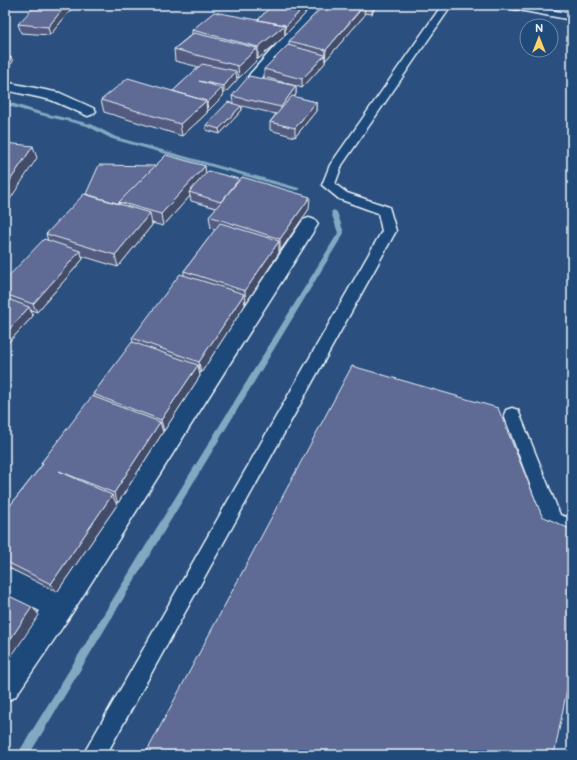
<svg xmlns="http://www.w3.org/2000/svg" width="577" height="760" font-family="'Balsamiq Sans',sans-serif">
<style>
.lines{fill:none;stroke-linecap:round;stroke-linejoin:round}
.stream{fill:#83a8c1;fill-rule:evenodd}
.service-casing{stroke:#e8f1f8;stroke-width:3}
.minor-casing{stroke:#e8f1f8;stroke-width:3}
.service{fill:#1f4a7a;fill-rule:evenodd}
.minor{fill:#1f4a7a;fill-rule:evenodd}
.wall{fill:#525c80;stroke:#e8f1f8}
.shaded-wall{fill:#424b68;stroke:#e8f1f8}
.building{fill:#5f6b95;stroke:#e8f1f8}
</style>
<rect width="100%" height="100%" fill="#2b507f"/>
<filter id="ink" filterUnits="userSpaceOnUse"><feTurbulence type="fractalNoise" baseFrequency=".025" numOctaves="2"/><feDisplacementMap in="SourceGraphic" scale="8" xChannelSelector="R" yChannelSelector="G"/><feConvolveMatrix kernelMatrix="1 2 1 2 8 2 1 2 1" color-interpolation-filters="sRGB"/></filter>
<g filter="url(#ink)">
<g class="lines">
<path class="stream" d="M5,101L40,112L91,124L116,137L299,188L300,189L299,190H295L112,139L87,126L36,114L5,105Z
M334,210L337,212L344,233L29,755H17L338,233L331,212Z"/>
<defs>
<path id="service" d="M442,5H452L342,165L335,184L347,193L389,207L396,231L106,755H83L382,231L378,213L339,199L322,185L330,165Z
M503,5H523L572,14V20L508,8Z
M512,408L518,410L560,515L572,519V537L546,527L504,415L506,410Z"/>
<path id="minor" d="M312,5H325L260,80L255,81L250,80L248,77L250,74Z
M5,82L60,93L93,108L96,111L93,114L88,116L51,100L5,90Z
M309,218L315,220L318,224L70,616L15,697L5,702V661L40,611L5,594V567L55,589L303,220Z"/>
</defs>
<use href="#service" class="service-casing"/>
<use href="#minor" class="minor-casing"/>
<use href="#service" class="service"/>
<use href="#minor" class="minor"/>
</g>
<path class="wall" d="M75,5L50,35L21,33L18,24Z
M262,5H311L305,13V14L285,35V36L258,59H257V60L239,78L236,77L237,80L224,94H223V96L208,111H207V113L182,136L104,112L101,100L173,91L199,67L175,61L174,49L192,34V30L258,20L270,7L262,6Z
M324,5H376L372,14L364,13V16L325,61V63L302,88L296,86V94L294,97L316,102V111L295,137L270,130V122L276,114L242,106V110L220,134L206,130V125L233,103L232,96L296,86L264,77V69L289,46V41Z
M155,166H205V174L309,209L280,251H279V253L246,303L245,302V305L201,373H199L200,376L164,431H163V432L118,503L115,502L117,505L57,592L5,566V512L42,465L41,463L94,396L93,394L133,342L132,338L184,275V271L215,230L211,228L209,216L216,208L191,201L190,196L163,226L152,223V225L118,267L82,256L83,259L37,312L31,310L33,316L5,346V280L48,241L46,234L86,194Z"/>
<path class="shaded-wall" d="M66,5H75L50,35L48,27Z
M305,5H311L305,13Z
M365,5L364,16L325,61L326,50Z
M373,5H376L372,14V6Z
M305,6V14L285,35V27Z
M285,25V36L258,59V47Z
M257,48V60L239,78L238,66Z
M325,55V63L302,88V79Z
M11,57L13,62L5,70V64Z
M236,71L237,80L224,94V86Z
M296,86V94L281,115V107Z
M222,88L223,96L208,111L207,103Z
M206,101L207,113L182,136L180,124Z
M316,102V111L295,137V128Z
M241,106L242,110L220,134L219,129Z
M33,146L37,158L5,207V188Z
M205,166L206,178L189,192L190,196L163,226L161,214Z
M310,197L309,209L280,251V239Z
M150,213L152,225L118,267L115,255Z
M279,241V253L246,303L245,291Z
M80,251L83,259L37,312L33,304Z
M244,294L245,305L201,373L199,362Z
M29,307L33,316L5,346V334Z
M198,365L200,376L164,431L161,420Z
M160,422L163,432L118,503L114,493Z
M112,495L117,505L57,592L51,584Z
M32,607L39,615L5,666V647Z"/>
<path class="building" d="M36,5H66L48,27L18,24Z
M272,5H301L305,6L285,27V25L258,20Z
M324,5H364L326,50L289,41Z
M214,12L285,25L258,47L192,30Z
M194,33L257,48L238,66L174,49Z
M288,45L325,55L302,79L264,69Z
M5,56L11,57L5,64Z
M202,64L236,71L224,86L199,81L222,88L207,103L206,102V101L173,91Z
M249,76L296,86L281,107L232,96Z
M128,78L206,101L180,124L101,100Z
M292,96L316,102L295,128L270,122Z
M228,102L241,106L219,129L206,125Z
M5,143L33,146L5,188Z
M166,155L205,166L161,214L119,202Z
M99,165L155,166L119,202L120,204L86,194Z
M208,171L239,179L221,202L189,192Z
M242,177L310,197L280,239L209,216Z
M84,194L150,213L115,255L46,234Z
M220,223L279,241L245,291L184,271Z
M44,239L80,251L33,304L5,294V280Z
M180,274L244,294L199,362L132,338Z
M5,298L29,307L5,334Z
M132,342L198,365L161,420L93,394Z
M352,366L498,408L542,516L572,530V664L554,755H145Z
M92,396L160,422L114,493L59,471L112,495L51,584L5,561V512L43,464L41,463Z
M5,594L32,607L5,647Z"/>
</g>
<rect width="577" height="760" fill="none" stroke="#1f4a7a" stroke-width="20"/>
<rect x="10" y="10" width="557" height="740" fill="none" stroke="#e8f1f8" stroke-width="1.5" filter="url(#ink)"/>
<g transform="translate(539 38)"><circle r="19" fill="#1f4a7a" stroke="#6f8dac"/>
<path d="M0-3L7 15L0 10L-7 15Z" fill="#ffd166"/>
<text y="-6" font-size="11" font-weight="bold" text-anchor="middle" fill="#e8f1f8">N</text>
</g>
</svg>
